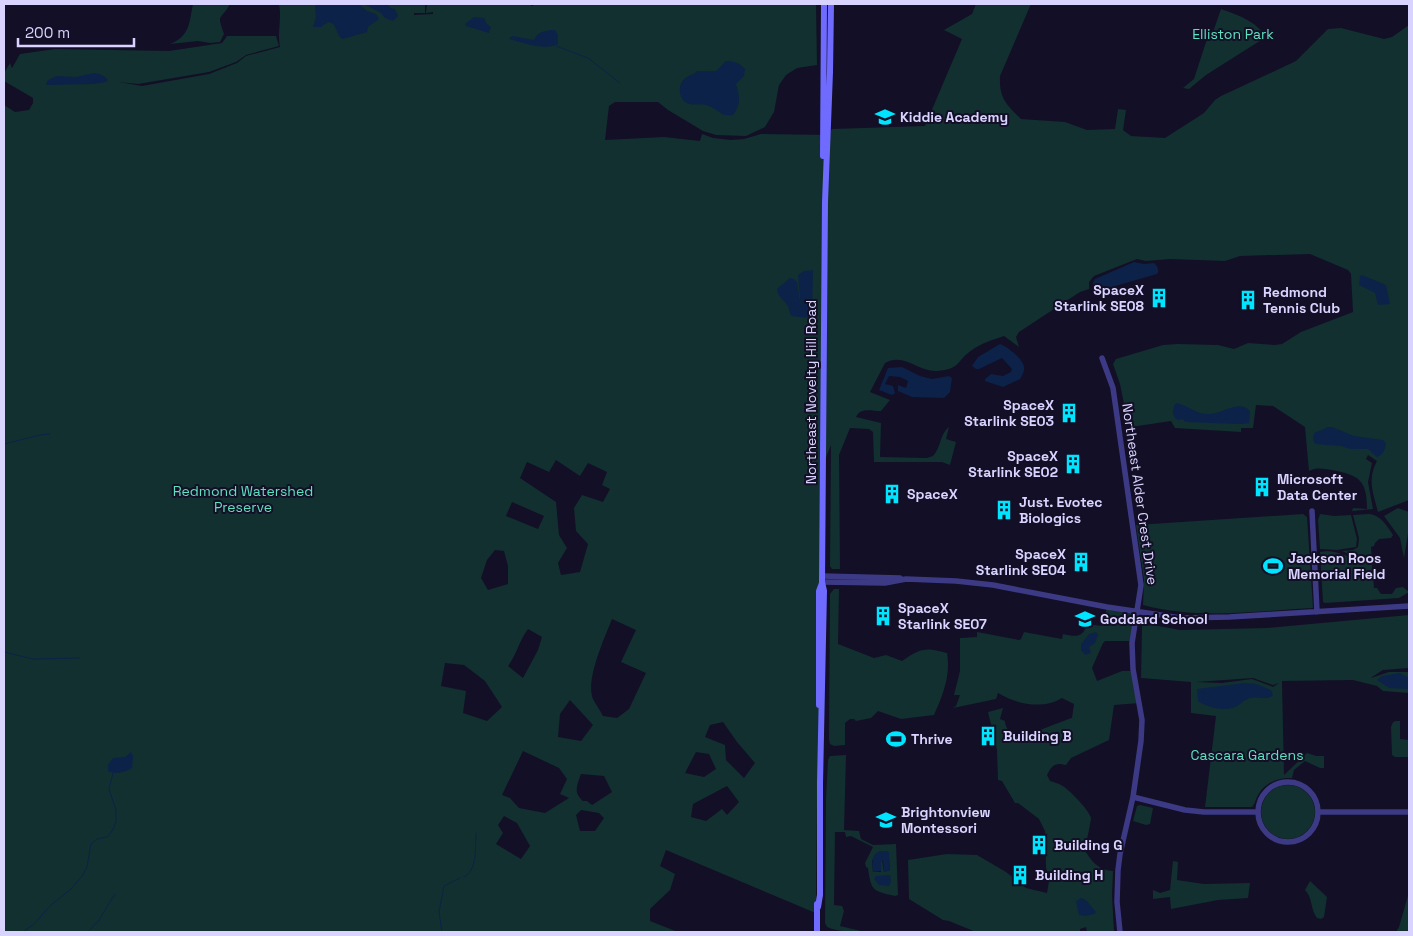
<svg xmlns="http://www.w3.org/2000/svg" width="1413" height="936" font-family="'Space Grotesk',sans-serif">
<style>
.green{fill:#12302f;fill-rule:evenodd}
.water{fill:#0c2248}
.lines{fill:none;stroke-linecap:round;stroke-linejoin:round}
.stream{stroke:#0c2248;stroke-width:1}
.tertiary{stroke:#3d3a85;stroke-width:5.5}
.secondary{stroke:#6f6bff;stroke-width:6}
.labels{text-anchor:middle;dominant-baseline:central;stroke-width:4;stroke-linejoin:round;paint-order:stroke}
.park-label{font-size:14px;fill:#5fe0c0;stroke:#130f26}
.poi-label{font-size:14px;font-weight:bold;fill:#d9d4ff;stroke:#130f26;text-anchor:start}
.street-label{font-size:14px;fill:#d9d4ff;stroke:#130f26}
</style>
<rect width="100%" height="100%" fill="#130f26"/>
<path class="green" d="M193,4H230C221,21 216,12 224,34L220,42L210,43L198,41L170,44C190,36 189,23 193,4Z
M279,4H425V13H414V15L433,14V12L426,13L427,4H531V6H533L534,4H816L817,65L797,68L786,75L779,85L774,112L765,127L746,136L716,135L703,131L668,110L658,102H615L609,106L605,140L664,137L700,141L702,134L713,138L731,140L744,139L761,134L828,135L832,129L925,126L962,39L944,30L972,14L976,4H1031L1000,76C999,98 1006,104 1021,119L1065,122L1087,130L1115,129L1118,109L1126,110L1123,130L1131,136L1165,138L1204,113L1215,100L1221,96L1296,61L1328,29L1341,28L1384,39L1392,37L1409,25V500L1378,512C1373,493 1367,479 1377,461L1368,455L1366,459L1372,463L1368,482L1373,509L1352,511L1353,508L1367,509C1367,480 1359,475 1332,470C1324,469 1317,467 1309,471L1305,427L1273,406L1256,405L1253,428H1241V432L1175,428L1171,421L1131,427L1128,424L1120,384L1113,364L1116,359L1163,345L1178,344L1218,345L1234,349L1248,343L1275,345L1282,344L1301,332L1353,312L1351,274L1348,270L1310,254L1240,256L1225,261L1170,259L1146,261L1137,259L1094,276L1089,282V289L1080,292L1019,332L1016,337L1019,347L1004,336C992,340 982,343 972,350C956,361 961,369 937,371C918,372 904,352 885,363L870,392L890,400L881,411C872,411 860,407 856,417L881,423L880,457L927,458L933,456C941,448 940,433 949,427L946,439L956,442L950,465L942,462H874L873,432L869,429L850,428L839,455L840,569H832L830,566L831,445L823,465L820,783L817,798L816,893L818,914L666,850L660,866L675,874L670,890L650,909V921L678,932H4V105L15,112L29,110L33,103V98L4,81V73L10,63L12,68L20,54L55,49L169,51L222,43L227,36H276L279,46L246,55L236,62L209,72L138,84L119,82L142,86L209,74L237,63L246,56L280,47C277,31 282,20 279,4ZM556,460L580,476L588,463L607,472L602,485L610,489L603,502L582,495L574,508L576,531L588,544L580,572L561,575L558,563L567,548L559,535L556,502L520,478L527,462L549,472ZM512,502L544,516L538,529L506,516ZM495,550L504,551L508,566V584L488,590L481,578L487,560ZM612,619L636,630L621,662L646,673L629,709L617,718L603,716C600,710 596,705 593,699C585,680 605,637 612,619ZM528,629L542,637L538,650L523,678L508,666C517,654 519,641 528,629ZM445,663L464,665L485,681L502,707L487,721L463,713L466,691L441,686ZM570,700L593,725L581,741L558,737L560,714ZM723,722L737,742L755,763L744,778L726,760L725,745L705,737L710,725ZM523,751L559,768L567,779L560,794L569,798L545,813L519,808L510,798L502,795ZM696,752L709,754L716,769L704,777L685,773ZM581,774L604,776L612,792L592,805L587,801H583C573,792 577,785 581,774ZM727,786L739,802L727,815L722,809L706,821L691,817L693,804ZM581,810L599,813L604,818L595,831H580L576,815ZM504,816L517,823L530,846L521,859L496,844L503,833L498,825Z
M1221,9C1238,15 1256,21 1266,37L1206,75L1189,89L1183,88L1194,79L1206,42L1212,35Z
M1398,508L1409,512L1408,519L1409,527L1404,558L1400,538L1384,516Z
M1303,514L1307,517L1313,608C1257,611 1198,620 1143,605L1144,580L1136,525Z
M1320,514L1334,516L1351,515L1357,539L1356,547L1337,550L1320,549L1318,520Z
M1369,514C1381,515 1387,526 1393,535L1391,538L1379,539L1375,543L1374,546L1371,547L1372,560H1375V562L1365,561L1342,551L1353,550L1358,547L1359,538L1353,515Z
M1327,551C1344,552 1358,563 1375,564L1372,565L1374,588H1377L1381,594H1392L1396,588L1403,587L1409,592L1399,598L1325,603L1323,602L1320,552Z
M834,589H839L838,644L874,658L886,655L902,661C921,648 925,647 947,653C951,675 943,695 934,715L901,719L878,711L871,718L856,721L854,719H850L845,723V745L834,746L830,744L829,740L830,594Z
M1107,607L1138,612L1132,641H1105L1103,643L1092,668L1097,681L1122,671H1133L1140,703L1114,705L1109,740L1071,758L1066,765C1055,762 1052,765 1047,775L1050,781C1053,782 1058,783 1061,785C1068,788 1090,811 1091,818C1091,821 1086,846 1084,849C1092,862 1098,870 1113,871L1112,895L1114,932H1087L1086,927L1080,929V932H976L949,921L943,920L909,899L908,860L947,854L977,855L1006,872L1026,888L1047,893L1049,881L1046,867L1045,831L1039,819L1018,803H1015L1002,781L998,780L997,750L988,712L1003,708L1000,719L1005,721C1005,729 1012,736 1021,735C1033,734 1059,722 1072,718L1074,704L1062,698C1043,710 1016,704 998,693L996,699L953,708L956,706L960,695H954L960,671V638L977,637V632L1019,640L1021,639L1024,632L1062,639L1063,634C1076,637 1083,638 1087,624L1101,626L1103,624Z
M1409,615V668L1383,670L1372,677L1371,678L1389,672H1409V693L1383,691L1377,686L1353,680L1282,681L1284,775L1307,753L1316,756H1324V768H1320L1305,761L1294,770L1292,778C1278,777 1264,783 1257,797C1255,801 1255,804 1252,807H1205L1216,716L1191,713V682L1141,678L1142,626L1153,625L1180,630L1267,628ZM1253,678L1273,685L1279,683L1273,687L1252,679L1222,683L1196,682Z
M1396,721H1400V739L1409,740L1408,757H1395L1392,755L1391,727L1393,722Z
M846,755L844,830L859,831L861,839L873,845L896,844L898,895L895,896C872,891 871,890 868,868L866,867L865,863L873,847L851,836L846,837L845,832H835L834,905L842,906L844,911L840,926L865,932C852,932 839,932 827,927L825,923L826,799L828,760L830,756ZM888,851L890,870L884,872L882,860L880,861L881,872H873L872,860Z
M1261 812a27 27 0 1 1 54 0a27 27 0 1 1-54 0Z
M1140,805L1153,808L1150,824L1146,825L1133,821L1137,806Z
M1173,861L1178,862L1177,880L1204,884L1250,883L1248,898L1218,900L1171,909L1170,897L1153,899V890L1160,893L1170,890Z
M1310,881L1327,897L1324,917L1321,919L1317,918C1310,909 1313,898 1305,890Z
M1409,892V932H1396L1399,927Z"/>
<path class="water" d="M317,4H359L367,11L376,14L379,19L368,27L367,32L343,39C335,35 338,23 328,22L321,27H313L316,17L315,7Z
M364,4H387L391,8L395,9L398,16L393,21L385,18L381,13Z
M474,17L484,18L487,24L491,27L489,33L466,26L465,24Z
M551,30H555L558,35V44C543,51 525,43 509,39L512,36L534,40C537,33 543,31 551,30Z
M726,61C735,61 739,63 745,69L744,76L736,84C740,97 741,104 733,115C721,117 719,110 709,106C699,101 684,111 680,93C679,88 681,82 684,79C688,75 694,75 697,71H716Z
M94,73C100,74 104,75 108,80L106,82L94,84L46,85L48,80L57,76L76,77Z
M1134,262L1144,264L1154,263C1157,265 1160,271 1157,274L1098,291L1093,288V283L1095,279Z
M813,270L812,316L809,318L791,316L788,306L778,294L777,289L790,278L794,279L797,282L801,308L798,275L804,271Z
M1362,275L1386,285L1390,304L1378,305L1375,293L1359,285L1360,276Z
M1000,344C1007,346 1024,360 1024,367C1025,371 1022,376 1020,379L1003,387L985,381V379L991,374L1003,376L1011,372L1012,369L1002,358L979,369H976L972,366L978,357Z
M902,367L920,376L932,379L949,376L952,378L950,392L944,398L912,397L898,391V385L906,388L908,381L900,377L889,376L885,384L893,386L895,393L892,395L879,390L888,368Z
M1176,403C1188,405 1196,415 1210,414C1222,414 1239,399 1250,411L1249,423L1242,424L1185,422L1183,419L1178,420C1171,416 1172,408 1176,403Z
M1328,427H1332L1354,436L1383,440L1386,443C1386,449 1382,456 1377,457L1368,449H1350L1341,446L1315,444L1313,439L1314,433Z
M1096,632L1098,635L1095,643L1089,647L1091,653L1085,655L1081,650V644L1089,634Z
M1400,673L1409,678V689L1389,688L1377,680L1382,676Z
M1245,683L1256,684L1271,690L1273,695C1268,701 1258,696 1250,698C1243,700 1239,706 1233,708C1221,711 1207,707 1198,701L1197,689Z
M131,752L133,756L132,768C125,772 116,775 108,771V765L113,758L125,757Z
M880,851H887L889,852L890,870L884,872L883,861L881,860V871L874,872L873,871C872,862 871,855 880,851Z
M890,875L891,882L889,886L879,885L874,879L876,876Z
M1081,898L1086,900L1096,912L1095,914L1085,916L1079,915L1076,901Z"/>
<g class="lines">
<path class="stream" d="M556,46L588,58L620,83
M4,444L40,435L50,434
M4,652L33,659L80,658
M464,877C478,870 475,846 476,833
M23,932L34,924L51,905L71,889L82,876L87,867L91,844L97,839L107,837L112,831L116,822V810L109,789L113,773
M88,932L99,920L115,894
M442,932L439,912L444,886L460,878"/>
<path class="tertiary" d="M1102,358L1113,388L1141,585L1132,643L1133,669L1142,720L1141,741L1133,797L1120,854L1118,870L1117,902L1120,932
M1312,511L1317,612
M822,576L900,578
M822,582L885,583L906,579L956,581L993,585L1107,607L1181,618L1229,617L1409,606
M1258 812a30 30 0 1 1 60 0a30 30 0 1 1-60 0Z
M1133,797L1185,810L1204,812H1258
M1318,812H1409"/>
<path class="secondary" d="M823,156L824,4
M819,705V591L822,583
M817,904V932
M818,907L820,895V783L824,591L822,582L825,202L830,72L831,4"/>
</g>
<defs>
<symbol id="school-bare" viewBox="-9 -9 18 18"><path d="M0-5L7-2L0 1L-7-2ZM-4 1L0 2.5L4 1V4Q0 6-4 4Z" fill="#00e5ff" stroke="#130f26" stroke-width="2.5" paint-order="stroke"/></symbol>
<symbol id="building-bare" viewBox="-9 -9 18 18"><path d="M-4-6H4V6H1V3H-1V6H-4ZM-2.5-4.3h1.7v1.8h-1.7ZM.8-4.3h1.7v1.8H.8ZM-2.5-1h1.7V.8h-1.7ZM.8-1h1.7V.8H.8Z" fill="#00e5ff" stroke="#130f26" stroke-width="2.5" paint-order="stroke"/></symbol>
<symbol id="stadium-bare" viewBox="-9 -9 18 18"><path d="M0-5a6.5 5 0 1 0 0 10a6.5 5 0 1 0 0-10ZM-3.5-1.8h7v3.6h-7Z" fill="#00e5ff" stroke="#130f26" stroke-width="2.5" paint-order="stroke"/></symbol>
</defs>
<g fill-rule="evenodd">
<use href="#school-bare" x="871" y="103" width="28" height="28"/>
<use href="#building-bare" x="1145" y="284" width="28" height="28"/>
<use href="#building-bare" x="1234" y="286" width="28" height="28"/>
<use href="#building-bare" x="1055" y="399" width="28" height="28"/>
<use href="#building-bare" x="1059" y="450" width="28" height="28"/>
<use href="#building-bare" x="1248" y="473" width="28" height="28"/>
<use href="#building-bare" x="878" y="480" width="28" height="28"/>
<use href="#building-bare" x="990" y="496" width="28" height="28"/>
<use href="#building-bare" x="1067" y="548" width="28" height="28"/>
<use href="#stadium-bare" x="1259" y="552" width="28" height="28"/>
<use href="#building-bare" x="869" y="602" width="28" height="28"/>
<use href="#school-bare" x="1071" y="605" width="28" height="28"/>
<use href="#building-bare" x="974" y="722" width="28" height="28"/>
<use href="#stadium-bare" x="882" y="725" width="28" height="28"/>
<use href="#school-bare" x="872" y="806" width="28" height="28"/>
<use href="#building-bare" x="1025" y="831" width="28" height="28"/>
<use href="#building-bare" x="1006" y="861" width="28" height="28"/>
</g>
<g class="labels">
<g class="park-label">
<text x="1233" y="34">Elliston Park</text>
<text x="243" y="491">Redmond Watershed<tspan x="243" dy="16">Preserve</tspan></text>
<text x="1247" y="755">Cascara Gardens</text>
</g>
<g class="poi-label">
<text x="900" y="117">Kiddie Academy</text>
<text x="1144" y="290" text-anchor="end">SpaceX<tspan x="1144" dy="16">Starlink SE08</tspan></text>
<text x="1263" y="292">Redmond<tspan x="1263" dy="16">Tennis Club</tspan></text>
<text x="1054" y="405" text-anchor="end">SpaceX<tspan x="1054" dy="16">Starlink SE03</tspan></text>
<text x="1058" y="456" text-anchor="end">SpaceX<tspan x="1058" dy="16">Starlink SE02</tspan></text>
<text x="1277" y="479">Microsoft<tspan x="1277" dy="16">Data Center</tspan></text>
<text x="907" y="494">SpaceX</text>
<text x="1019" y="502">Just. Evotec<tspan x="1019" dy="16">Biologics</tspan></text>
<text x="1066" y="554" text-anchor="end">SpaceX<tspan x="1066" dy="16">Starlink SE04</tspan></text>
<text x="1288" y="558">Jackson Roos<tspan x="1288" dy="16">Memorial Field</tspan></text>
<text x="898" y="608">SpaceX<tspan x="898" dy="16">Starlink SE07</tspan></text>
<text x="1100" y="619">Goddard School</text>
<text x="1003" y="736">Building B</text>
<text x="911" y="739">Thrive</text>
<text x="901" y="812">Brightonview<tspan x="901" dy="16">Montessori</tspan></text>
<text x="1054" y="845">Building G</text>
<text x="1035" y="875">Building H</text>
</g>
<g class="street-label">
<text transform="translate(811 392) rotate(-90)">Northeast Novelty Hill Road</text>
<text transform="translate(1140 494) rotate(82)">Northeast Alder Crest Drive</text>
</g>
</g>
<rect width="1413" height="936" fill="none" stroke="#d9d4ff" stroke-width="10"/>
<path d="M18 38v8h116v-8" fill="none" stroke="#d9d4ff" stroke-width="2.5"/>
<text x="25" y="38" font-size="15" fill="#d9d4ff" stroke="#130f26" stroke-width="4" paint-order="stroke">200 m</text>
</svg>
